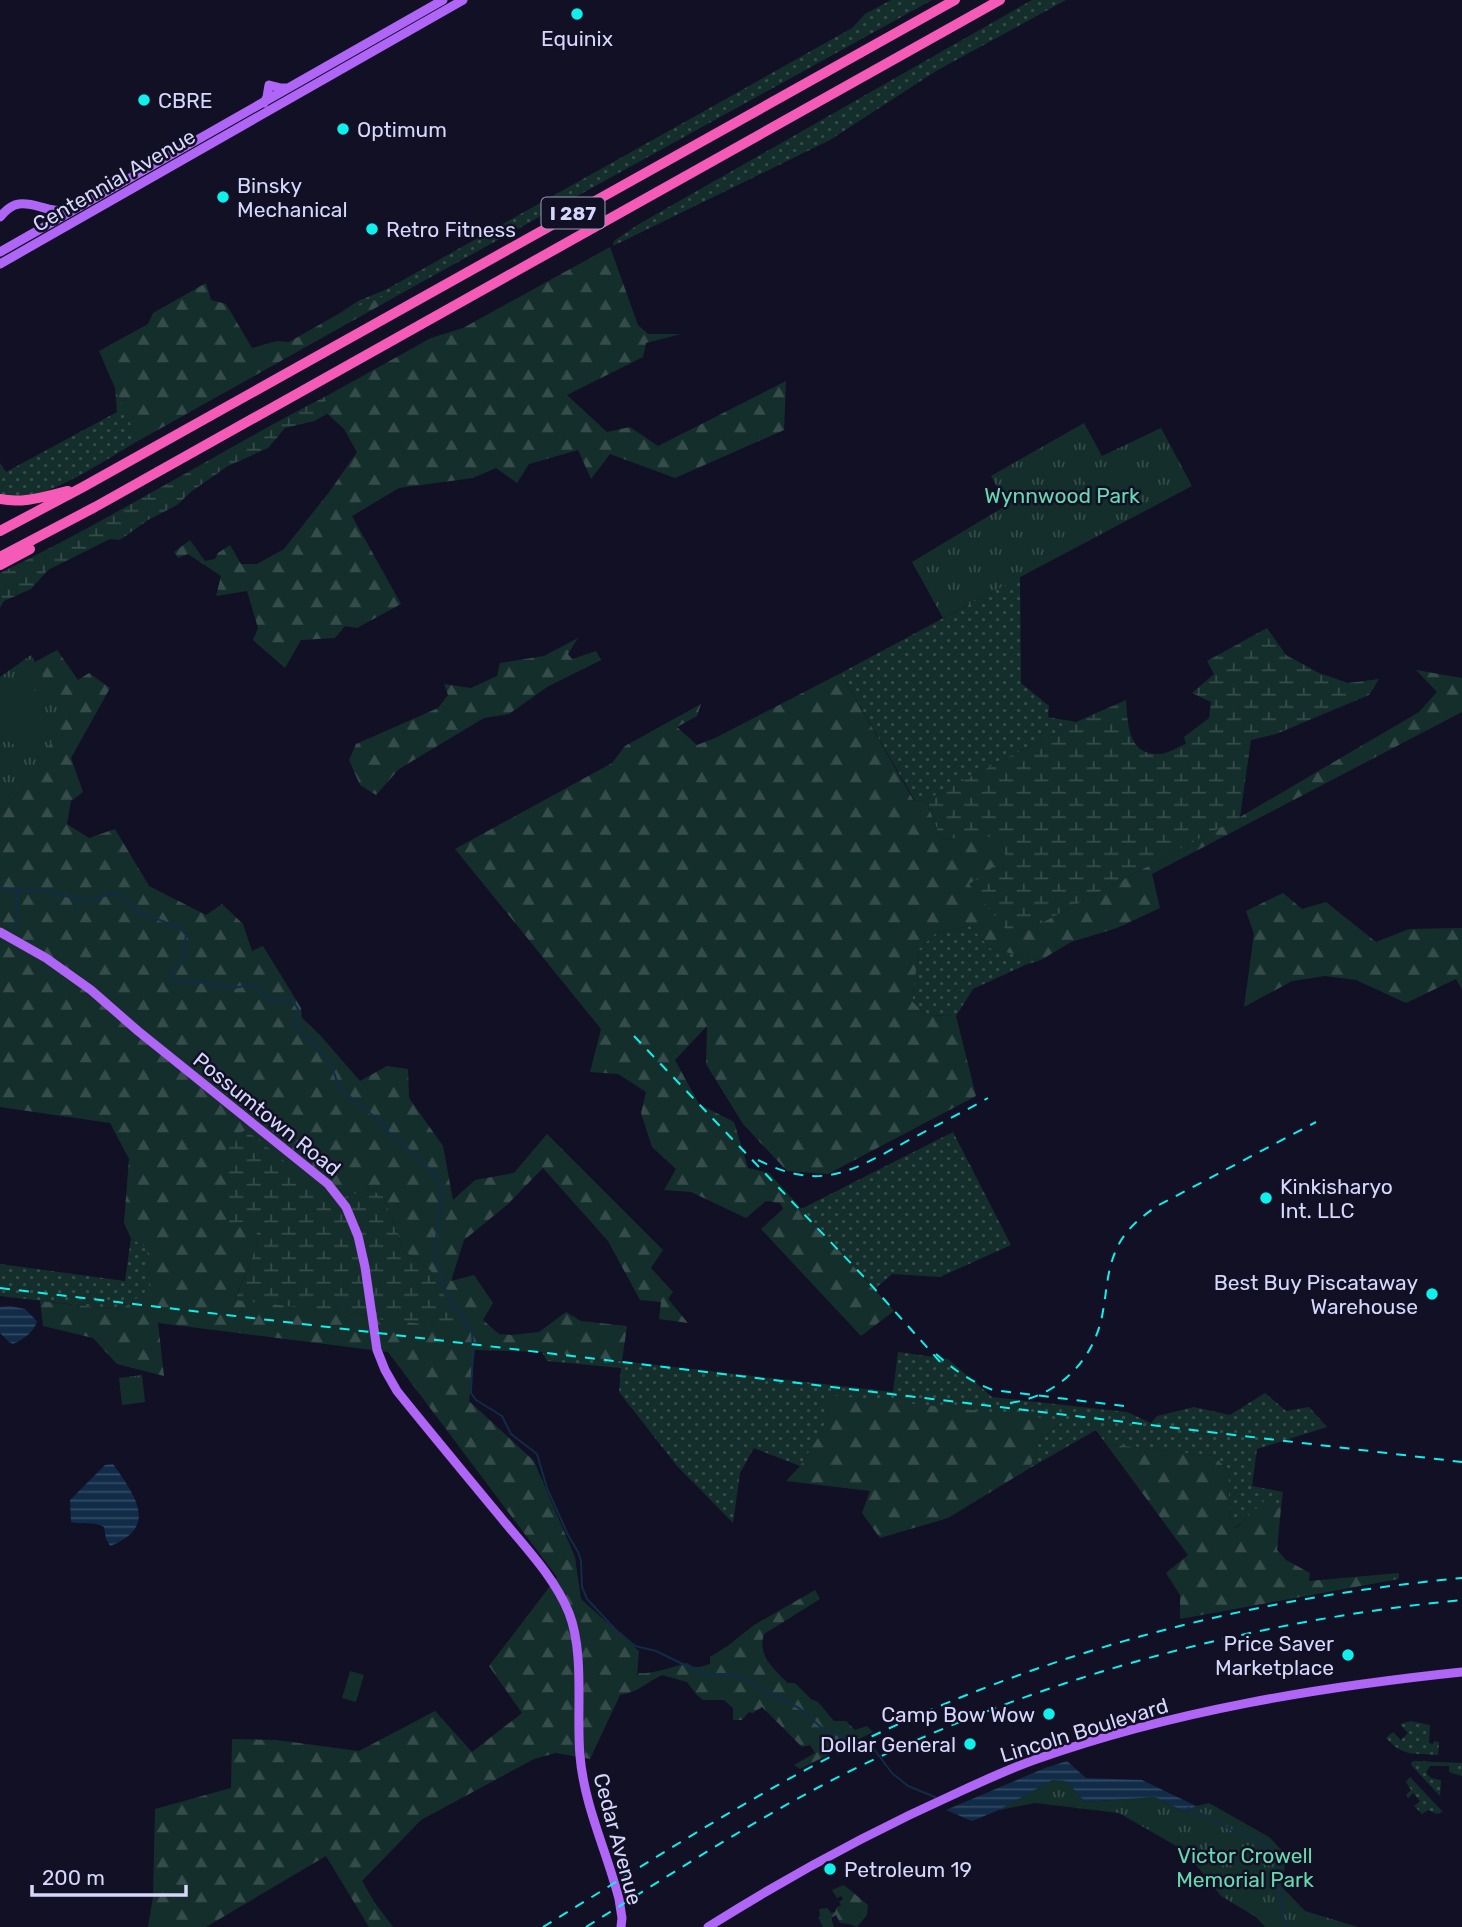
<svg xmlns="http://www.w3.org/2000/svg" width="1462" height="1927" font-family="Rubik,sans-serif">
<style>
.grass{fill:url(#grass-dots)}
.forest{fill:url(#forest-firs);fill-rule:evenodd}
.wetland{fill:url(#wetland-marsh)}
.park{fill:url(#park-tufts)}
.pitch{fill:#142f2b}
.water{fill:url(#water-rules)}
.lines{fill:none;stroke-linecap:round;stroke-linejoin:round}
.stream{stroke:#112c48;stroke-width:2}
.major{stroke:#af65f6;stroke-width:9}
.highway{stroke:#f55ab6;stroke-width:10}
.rail{stroke:#0ff0ec;stroke-width:2;stroke-dasharray:10 9;stroke-linecap:butt}
.poi-dot{fill:#0ff0ec;stroke:#121025;stroke-width:2.5}
.labels{text-anchor:middle;dominant-baseline:central;stroke-width:5;stroke-linejoin:round;paint-order:stroke}
.shield{fill:#121025;stroke:#9c9bbc;stroke-width:2}
.shield-label{font-size:19px;font-weight:bold;fill:#d7d7fd}
.poi-label{font-size:21px;fill:#d7d7fd;stroke:#121025;text-anchor:start}
.street-label{font-size:21px;fill:#d7d7fd;stroke:#121025}
.park-label{font-size:21px;fill:#67d9af;stroke:#121025}
</style>
<defs>
<pattern id="grass-dots" width="8" height="8" patternUnits="userSpaceOnUse" patternTransform="scale(1.75)"><rect width="8" height="8" fill="#142f2b"/><path d="M2 2h.1M6 6h.1" fill="none" stroke="#354c4b" stroke-width="1.8" stroke-linecap="round"/></pattern>
<pattern id="forest-firs" width="22" height="20" patternUnits="userSpaceOnUse" patternTransform="scale(1.75)"><rect width="22" height="20" fill="#142f2b"/><path d="M5 1l3.5 6h-7zM16 11l3.5 6h-7z" fill="#354c4b"/></pattern>
<pattern id="wetland-marsh" width="20" height="14" patternUnits="userSpaceOnUse" patternTransform="scale(1.75)"><rect width="20" height="14" fill="#142f2b"/><path d="M1 5h8M5 5V1M11 12h8M15 12V8" fill="none" stroke="#354c4b"/></pattern>
<pattern id="park-tufts" width="24" height="20" patternUnits="userSpaceOnUse" patternTransform="scale(1.75)"><rect width="24" height="20" fill="#142f2b"/><path d="M3 7l-1-3M5 7V3M7 7l1-3M15 17l-1-3M17 17v-4M19 17l1-3" fill="none" stroke="#354c4b"/></pattern>
<pattern id="water-rules" width="6" height="5" patternUnits="userSpaceOnUse" patternTransform="scale(1.75)"><rect width="6" height="5" fill="#112c48"/><path d="M0 2.5h6" fill="none" stroke="#334a63"/></pattern>
</defs>
<rect width="100%" height="100%" fill="#121025"/>
<path class="grass" d="M891,0H932L420,283L340,313L358,301L387,289L852,28L865,14Z
M1032,0H1066L936,71L830,140L613,246L614,241L639,224Z
M115,386L138,441C106,459 37,509 0,495V463L6,472L117,412Z
M1020,577L1021,683L1049,706L1048,717L1076,722L926,800L915,801L841,673Z
M970,926L991,949L1041,960L1025,965L973,989L956,1016L926,1015L912,1001L919,949L936,933Z
M953,1132L1011,1245L940,1277L892,1274L875,1289L801,1209Z
M131,1238L147,1248L151,1288L121,1310L0,1296V1264L125,1281Z
M542,1352L893,1392L898,1352L948,1359L992,1397L1127,1412L1151,1423L1157,1416L1194,1407L1230,1415L1265,1393L1286,1411L1309,1407L1327,1427L1257,1449L1252,1486L1283,1492L1281,1508L1265,1501L1235,1528L1230,1524L1228,1470L1214,1456L1106,1444L1096,1430L1030,1468L1040,1439L1063,1421L823,1430L800,1466L754,1448L740,1473L733,1523L677,1466L619,1392L621,1368L547,1361Z
M1411,1721L1430,1725L1429,1743L1433,1744L1434,1741L1439,1742L1438,1755C1414,1753 1403,1757 1386,1738L1393,1732L1401,1740L1408,1733L1400,1724Z
M1414,1761L1462,1763V1776L1449,1772V1766H1430L1426,1773L1431,1778L1441,1780L1440,1796L1412,1766L1411,1763Z
M1410,1777L1443,1812L1437,1814L1428,1810L1422,1814L1414,1806L1420,1801L1413,1793L1408,1798L1406,1795L1411,1790L1406,1782Z"/>
<path class="forest" d="M610,247L638,325L648,334H681L646,343L643,357L567,395L607,432L630,427L658,446L786,381L784,430L675,478L610,454L591,479L578,450L529,464L517,483L496,468L473,478L399,488L352,516L401,604L357,628L345,626L335,638L301,640L285,668L253,640L258,628L247,591L216,596L221,576L188,554L178,558L174,552L190,540L205,561L215,559L218,553L230,545L241,564H257L284,549L330,491L357,452L344,429L321,408L330,394L431,338L463,328Z
M206,283L211,300L226,304L252,348L277,341L289,342L340,313L420,283L138,441L99,351L148,324L153,313Z
M578,638L568,654L572,659L596,651L601,660L547,687L509,714L484,718L399,769L376,795L360,785L349,760L356,744L438,708L448,695L444,684L471,688L497,676L500,663L544,656Z
M57,650L78,680L89,673L110,688L71,758L83,792L71,801L67,824L89,838L115,829L149,886L206,915L222,904L243,924L252,951L263,946L301,1008L302,1018L320,1035L360,1081L387,1066L408,1069L409,1098L443,1146L453,1200L475,1180L514,1173L547,1134L663,1250L651,1268L673,1292L668,1299L688,1323L659,1319L661,1302L640,1300L608,1241L543,1168L507,1205L464,1240L451,1281L474,1275L493,1303L483,1320L499,1334L512,1335L539,1332L566,1312L581,1321L627,1326L622,1361L542,1352L475,1350L469,1401L534,1461L575,1557L581,1599L639,1651L637,1676L639,1673C649,1675 676,1666 687,1663C694,1669 701,1667 710,1664V1657L729,1645L754,1625L815,1590L820,1599L764,1634C757,1656 774,1669 788,1683H795L811,1699L818,1702L834,1721H846L855,1730L867,1726L873,1732L800,1769L794,1765L815,1753L810,1745L802,1747L762,1707L753,1713L749,1712L742,1720H733V1708L724,1700H703L696,1694L687,1682L662,1675C647,1682 637,1693 620,1695L590,1759L556,1753L534,1759L421,1820L362,1881L375,1903L393,1927H369L326,1856L206,1927H148L153,1897L155,1809L231,1788L232,1739L276,1740L359,1751L435,1711L472,1752L522,1713L489,1666L557,1577L388,1352L158,1323L164,1376L117,1364L93,1338L43,1326L40,1301L121,1310L151,1288L147,1248L131,1238L124,1223L129,1159L110,1123L0,1107V811L4,809L30,778L31,664ZM246,1131L332,1200L371,1190L383,1196L404,1251L431,1271L383,1320L358,1314L235,1299L258,1243Z
M1416,670L1462,678V712L1152,874L1160,908L1117,928L1071,942L1041,960L991,949L970,926L936,933L919,949L912,1001L926,1015L956,1016L976,1096L828,1174L787,1171L743,1124L706,1064L707,1026L675,1060L699,1104L734,1122L748,1168L769,1173L894,1311L861,1336L761,1229L783,1209L780,1203L766,1201L746,1218L691,1192L664,1190L676,1169L652,1147L641,1113L646,1092L618,1074L590,1072L601,1029L455,849L612,763L625,746L701,704L697,716L677,727L697,745L715,738L841,673L914,801L926,800L941,839L999,835L1006,858L1013,938L1240,817L1419,712L1437,692Z
M1283,893L1302,909L1326,902L1376,942L1409,929L1462,928V990L1456,979L1406,1003L1356,980L1325,976L1292,981L1244,1007L1254,934L1246,911Z
M829,1395L1064,1420L1040,1439L1030,1468L948,1518L880,1538L862,1513L870,1491L786,1481L800,1466L823,1430Z
M1106,1444L1214,1456L1228,1470L1230,1524L1236,1528L1265,1500L1281,1508L1277,1550L1286,1560L1310,1573L1309,1581L1399,1573V1579L1180,1619V1595L1166,1573L1188,1555Z
M844,1885L868,1905L867,1915L857,1927L849,1924L840,1923L836,1915L831,1918L834,1927H823L818,1917L820,1916L819,1909L827,1908L831,1913L835,1912L836,1908L841,1905L839,1902L843,1899L841,1896L837,1898L832,1890Z"/>
<path class="wetland" d="M330,394L321,408L327,414L314,421L285,428L268,448L228,466L192,491L177,505L148,520L120,540L110,539L48,570L31,589L4,601L0,608V573C112,519 219,451 330,394Z
M1267,628L1286,655L1319,673L1348,683L1379,679L1369,695L1276,734L1251,740L1240,817L1013,938L969,884L1006,858L999,836L941,839L926,800L1076,722L1126,700C1128,723 1127,755 1159,754C1167,754 1178,747 1186,744L1184,737L1209,718L1211,702L1192,693L1214,674L1207,661Z
M246,1130L332,1200L371,1190L383,1196L404,1251L431,1271L462,1328L383,1320L358,1314L235,1300L258,1243L255,1221L228,1223V1138Z"/>
<path class="park" d="M1084,423L1102,456L1161,428L1192,486L943,618L912,562L1007,505L991,476Z
M31,655L60,708L54,737L30,778L4,809L0,811V677Z
M142,1375L145,1402L122,1405L119,1378Z
M1052,1780L1066,1781L1085,1802L1155,1797L1185,1812L1196,1806L1209,1803L1269,1837L1287,1856L1281,1886L1305,1911L1358,1927H1265L1256,1917L1221,1896L1185,1851L1119,1813L1035,1803L999,1810Z"/>
<path class="pitch" d="M1114,465C1135,469 1146,478 1140,500L1107,519L1083,480L1097,469Z
M17,675L34,689L45,707L48,724L44,739L31,754L0,737V695Z
M350,1671L364,1675L356,1702L342,1698Z"/>
<path class="water" d="M10,1306L25,1309L37,1321C34,1332 23,1340 13,1344L9,1342L0,1333V1307Z
M113,1464C134,1494 160,1527 110,1546L106,1539L104,1527C94,1521 82,1525 71,1522L70,1500L105,1465Z
M1067,1761L1086,1778L1142,1780L1196,1806L1185,1812L1155,1797L1085,1802L1066,1781L1052,1780L999,1810L972,1821L946,1810L1045,1768Z"/>
<g class="lines">
<path class="stream" d="M0,887C13,892 25,889 38,890C55,890 70,900 87,900C98,899 108,893 119,894L137,911L180,928L186,935L182,962L171,973L172,979L176,982L191,981L234,988L254,984L270,1000L291,998L298,1009L296,1027C302,1036 305,1036 312,1042C326,1055 335,1069 338,1087L376,1118L391,1135L421,1160L434,1174L442,1190L435,1247L436,1262L441,1279L451,1302L461,1314L472,1333L473,1349L471,1393L476,1400L502,1416L511,1434L537,1454L547,1488L568,1535L578,1552L581,1561L582,1587L587,1599L616,1630L635,1646L656,1651L703,1674H729L742,1678L799,1708L823,1729L873,1748L892,1773L908,1786L935,1797
M16,928L17,891
M1188,1808L1207,1816L1232,1830L1252,1837L1268,1847L1280,1860C1279,1883 1278,1905 1287,1927"/>
<path class="major" d="M264,103L267,97L269,85L281,88H287
M0,217C5,211 11,205 19,204C37,202 49,214 71,210
M0,252L443,0
M0,264L463,0
M0,932L46,958L91,990L138,1031L328,1184L346,1207L358,1236L365,1267L377,1350L385,1370L397,1391C430,1432 464,1473 498,1514C523,1545 554,1576 569,1613C585,1654 576,1713 580,1756C584,1805 607,1852 619,1899L622,1918L621,1927
M708,1927C789,1876 872,1831 959,1792C985,1780 1011,1768 1037,1759C1173,1711 1319,1687 1462,1672"/>
<path class="highway" d="M0,499C23,504 46,496 68,491
M0,531L83,487L955,0
M0,557L95,507L1000,0
M0,565L30,549"/>
<path class="rail" d="M634,1036L864,1277L942,1364
M758,1160C823,1193 853,1170 911,1139C937,1125 963,1112 988,1098
M0,1288L1462,1462
M936,1354C953,1369 971,1382 993,1390L1124,1406
M1010,1403C1059,1396 1095,1360 1103,1311C1107,1289 1107,1269 1117,1248C1125,1230 1141,1217 1157,1206L1316,1122
M543,1927C645,1865 746,1798 854,1745C1046,1651 1249,1598 1462,1578
M586,1927C670,1875 752,1821 840,1776C1034,1679 1247,1621 1462,1600"/>
</g>
<g class="poi-dot">
<circle cx="577" cy="14" r="7"/>
<circle cx="144" cy="100" r="7"/>
<circle cx="343" cy="129" r="7"/>
<circle cx="223" cy="197" r="7"/>
<circle cx="372" cy="229" r="7"/>
<circle cx="1266" cy="1198" r="7"/>
<circle cx="1432" cy="1294" r="7"/>
<circle cx="1348" cy="1655" r="7"/>
<circle cx="1049" cy="1714" r="7"/>
<circle cx="970" cy="1744" r="7"/>
<circle cx="830" cy="1869" r="7"/>
</g>
<g class="labels">
<rect class="shield" x="541.5" y="197.5" width="63" height="31" rx="5"/>
<g class="shield-label">
<text x="573" y="213">I 287</text>
</g>
<g class="poi-label">
<text x="577" y="38" text-anchor="middle">Equinix</text>
<text x="158" y="100">CBRE</text>
<text x="357" y="129">Optimum</text>
<text x="237" y="185">Binsky<tspan x="237" dy="24">Mechanical</tspan></text>
<text x="386" y="229">Retro Fitness</text>
<text x="1280" y="1186">Kinkisharyo<tspan x="1280" dy="24">Int. LLC</tspan></text>
<text x="1418" y="1282" text-anchor="end">Best Buy Piscataway<tspan x="1418" dy="24">Warehouse</tspan></text>
<text x="1334" y="1643" text-anchor="end">Price Saver<tspan x="1334" dy="24">Marketplace</tspan></text>
<text x="1035" y="1714" text-anchor="end">Camp Bow Wow</text>
<text x="956" y="1744" text-anchor="end">Dollar General</text>
<text x="844" y="1869">Petroleum 19</text>
</g>
<g class="street-label">
<text transform="translate(114 180) rotate(-30)">Centennial Avenue</text>
<text transform="translate(267 1114) rotate(39)">Possumtown Road</text>
<text transform="translate(1084 1730) rotate(-17)">Lincoln Boulevard</text>
<text transform="translate(618 1839) rotate(75)">Cedar Avenue</text>
</g>
<g class="park-label">
<text x="1062" y="495">Wynnwood Park</text>
<text x="1245" y="1855">Victor Crowell<tspan x="1245" dy="24">Memorial Park</tspan></text>
</g>
</g>
<path d="M32 1885v10h154v-10" fill="none" stroke="#d7d7fd" stroke-width="3.5"/>
<text x="42" y="1885" font-size="21" fill="#d7d7fd" stroke="#121025" stroke-width="5" paint-order="stroke">200 m</text>
</svg>
